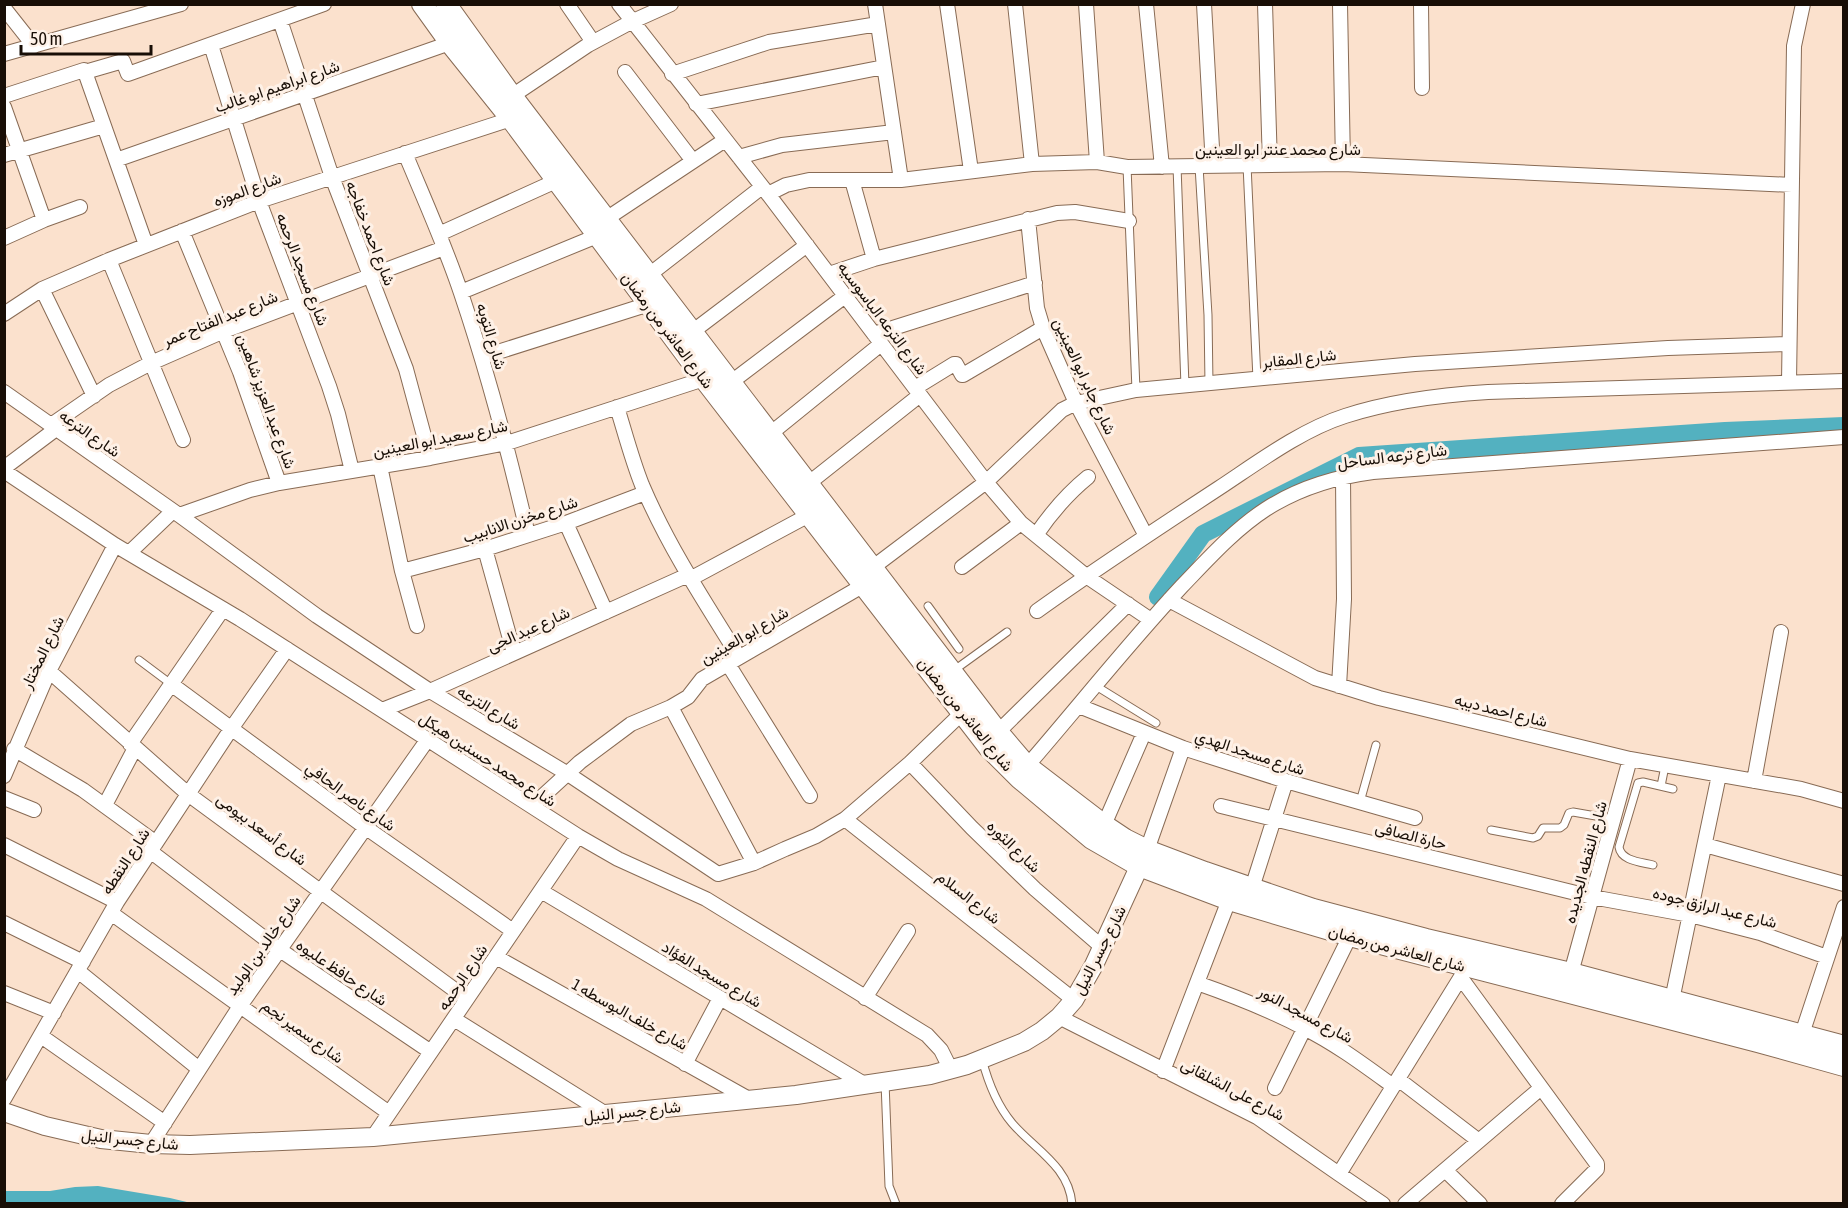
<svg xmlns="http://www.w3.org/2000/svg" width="1848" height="1208" font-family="'Asap Condensed',Vazirmatn,sans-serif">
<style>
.water{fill:#53b1c0}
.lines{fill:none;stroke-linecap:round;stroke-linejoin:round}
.canal{stroke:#53b1c0;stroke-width:18}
.service-casing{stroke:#886b55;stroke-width:9}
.minor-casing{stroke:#886b55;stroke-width:16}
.tertiary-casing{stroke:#886b55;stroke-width:20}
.secondary-casing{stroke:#886b55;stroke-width:22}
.service{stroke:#fff;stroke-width:7}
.minor{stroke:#fff;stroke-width:14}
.tertiary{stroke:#fff;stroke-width:18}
.secondary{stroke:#fff;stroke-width:20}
.labels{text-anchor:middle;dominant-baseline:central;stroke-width:6;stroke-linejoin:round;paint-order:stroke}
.street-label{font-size:16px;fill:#180e06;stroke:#fef1e7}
</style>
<rect width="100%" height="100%" fill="#fbe1cd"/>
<path class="water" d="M98,1186L170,1198L191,1203H5V1191H50L75,1187Z"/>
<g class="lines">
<path class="canal" d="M1158,597L1203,534L1359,456L1725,431L1844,426"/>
<defs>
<path id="service" d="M1247,165L1257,379
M1177,166L1185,386
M1199,166L1208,315L1209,384
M1127,167L1136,390
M928,606L959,649
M139,660L171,684
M953,671L1007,632
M1096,686L1156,723
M1661,786L1665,766
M1360,802L1376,745
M1491,830L1533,838L1538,836L1543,828H1560L1564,825L1569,813L1573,812L1613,819
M1653,865C1641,862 1621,861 1619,847L1638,783L1643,782L1673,789
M982,1059C988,1082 996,1104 1012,1123C1034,1149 1069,1166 1072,1204
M885,1082L889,1186L896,1204"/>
<path id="minor" d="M567,4L593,42
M619,4L768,194L986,482L1021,523L1086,576L1151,620
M875,4L901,180
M947,4L971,171
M1015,4L1032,164
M1086,4L1097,162
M1146,4L1162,167
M1204,4L1213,166
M1265,4L1270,165
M1340,4L1343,164
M1421,4L1422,88
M4,8L34,46
M280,20L332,177L406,369L430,458
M211,45L259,201L329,386L338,414L352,471
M4,54L181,4
M85,72L146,245
M625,72L693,161
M672,74L769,42L878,24
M4,96L84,70L85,72L123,61L128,74L324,4
M512,96L588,45L631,22L671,4
M696,104L884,67
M4,107L44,220
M405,153C424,199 445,245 461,293C488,373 509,453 528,535
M4,155L104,126
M739,157L782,145L894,132
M116,160L450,43
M852,180L874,259
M768,194L786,185L809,180H901L1032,164L1097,162L1127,167L1343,164L1792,185
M606,219L725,140
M1028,219L1037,308L1043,328L1076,403L1146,536
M182,231L240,372L279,483
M439,234L556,181
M4,238L44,220L80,207
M109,260L183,440
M829,274L874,259L1057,213L1075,212L1129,221
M649,275L762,187
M42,289L94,396
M461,292L597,236
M4,314L42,289L109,260L259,201L511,119
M692,332L807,245
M874,334L1035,283
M482,357L649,304
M1789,382L1794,46L1803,4
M730,383L845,296
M915,388L954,364H956L962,375H963L1043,328
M4,392L179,515L317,616L430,691L568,774L718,874L754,863L785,849L816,836L845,819L910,763L962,713
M617,407C625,433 632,460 642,485C668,546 704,601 739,657
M51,425L109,385L151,363L224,331L444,248
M770,434L881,344
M380,466L402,571L417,626
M4,468L56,429
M4,471L115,545L240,619L578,836L618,859L706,899L927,1035L941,1050L951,1070
M809,483L920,395
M179,515L250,490L279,483L430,458L507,443L704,379
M566,523L606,612
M1036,535C1051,513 1067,494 1088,477
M485,549L514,653
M129,553L173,511
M962,567L1021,523
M872,568L986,482L1062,410L1076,403L1136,390L1415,364L1668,348L1789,344
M402,571L485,549L566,523L645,493
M690,579L809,515
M1169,600L1315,678L1379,698L1630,759L1801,789L1844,801
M1037,611C1097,568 1158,528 1219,488C1257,463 1301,430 1345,416C1391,401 1440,395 1488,392L1844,381
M728,664L810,796
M49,671L188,794L467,999
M171,684L365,827L513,931
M1339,686L1344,599L1343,476
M1079,706L1183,748L1286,781L1415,818
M671,707L754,863
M382,710L430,691L688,575
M998,732L1128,604
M130,744L223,609
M14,749L83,790L156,843
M910,763L972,828L1035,889L1102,947
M1027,766C1079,706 1128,644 1182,586C1209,558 1234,530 1266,509C1299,488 1335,477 1373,472L1844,437
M4,776L49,671L115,545
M1754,781L1781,632
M4,798L34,810
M105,805L135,748
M532,806L580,762L631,724L671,707L688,697L702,679L864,585
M1221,806L1592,897L1690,915L1760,933L1827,957
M845,819L1074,1000
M1104,825L1144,733
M4,845L117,902
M1705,845L1844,884
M1147,850L1183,748
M150,851L280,950L431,1052
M1252,888L1286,781
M541,891L866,1085
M111,913L389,1113
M4,923L83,962
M496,957L749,1099
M78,971L199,1069
M1571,973L1630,759
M1461,978L1597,1164V1169L1562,1204
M1197,983C1234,996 1270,1010 1304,1028C1336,1044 1364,1065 1393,1086
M4,993L54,1013
M865,998L908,931
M1672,1000L1719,775
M1059,1017L1257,1117L1339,1174L1383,1204
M454,1019L606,1114
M1802,1034L1844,907
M41,1036L165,1123
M685,1064L720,998
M1163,1071L1229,900
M1398,1079L1479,1141
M1275,1088L1350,936
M4,1099L117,902L231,729L287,649
M373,1137L578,836
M151,1144L240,1006L428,739
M1445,1170L1480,1204
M1339,1174L1464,972
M1405,1204L1541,1088"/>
<path id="tertiary" d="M4,1112L45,1126L101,1139L151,1144L190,1145L373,1137L796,1095L930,1075L967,1065L1024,1042L1042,1031L1059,1017L1074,1000L1094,965L1145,854"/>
<path id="secondary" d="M422,4L450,43L511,119L704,379L989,748L1019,778L1092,839L1139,866L1229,900L1350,936L1758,1042L1844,1066
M446,4L512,96L998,732L1027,766L1104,825L1125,839L1147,850L1205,872L1313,909L1426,939L1571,973L1844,1046"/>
</defs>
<use href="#service" class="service-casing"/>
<use href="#minor" class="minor-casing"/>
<use href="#tertiary" class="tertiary-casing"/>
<use href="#secondary" class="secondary-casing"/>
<use href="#service" class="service"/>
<use href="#minor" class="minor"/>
<use href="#tertiary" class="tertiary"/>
<use href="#secondary" class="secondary"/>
</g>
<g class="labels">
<g class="street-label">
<text transform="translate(277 86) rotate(-19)">شارع ابراهيم ابو غالب</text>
<text x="1278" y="149">شارع محمد عنتر ابو العينين</text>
<text transform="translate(247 189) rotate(-20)">شارع الموزه</text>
<text transform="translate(371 233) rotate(69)">شارع احمد خفاجه</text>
<text transform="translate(303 269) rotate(69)">شارع مسجد الرحمه</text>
<text transform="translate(220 318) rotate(-22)">شارع عبد الفتاح عمر</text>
<text transform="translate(883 318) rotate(53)">شارع الترعه الباسوسيه</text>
<text transform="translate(668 330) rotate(53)">شارع العاشر من رمضان</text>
<text transform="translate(492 336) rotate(73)">شارع التوبه</text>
<text transform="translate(1299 358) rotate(-6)">شارع المقابر</text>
<text transform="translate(1085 376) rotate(65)">شارع جابر ابو العينين</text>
<text transform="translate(267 401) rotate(70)">شارع عبد العزيز شاهين</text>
<text transform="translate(90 433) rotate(35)">شارع الترعه</text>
<text transform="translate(440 438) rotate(-11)">شارع سعيد ابو العينين</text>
<text transform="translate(1392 456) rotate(-7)">شارع ترعه الساحل</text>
<text transform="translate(520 519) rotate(-18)">شارع مخزن الانابيب</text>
<text transform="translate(528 629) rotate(-24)">شارع عبد الحى</text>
<text transform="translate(744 635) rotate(-30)">شارع ابو العينين</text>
<text transform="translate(42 652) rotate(-64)">شارع المختار</text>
<text transform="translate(489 707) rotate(31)">شارع الترعه</text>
<text transform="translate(1501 710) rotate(14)">شارع احمد ديبه</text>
<text transform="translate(966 714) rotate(51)">شارع العاشر من رمضان</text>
<text transform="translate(1250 752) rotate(18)">شارع مسجد الهدي</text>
<text transform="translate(488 759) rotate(33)">شارع محمد حسنين هيكل</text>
<text transform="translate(351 796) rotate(36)">شارع ناصر الحافي</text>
<text transform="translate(262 829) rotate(37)">شارع أسعد بيومى</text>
<text transform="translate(1411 835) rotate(14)">حارة الصافى</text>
<text transform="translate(1014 846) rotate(44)">شارع الثوره</text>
<text transform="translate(125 861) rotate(-57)">شارع النقطه</text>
<text transform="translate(1585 862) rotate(-75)">شارع النقطه الجديده</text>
<text transform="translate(969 897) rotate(38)">شارع السلام</text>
<text transform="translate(1715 907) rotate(14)">شارع عبد الرازق جوده</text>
<text transform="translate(263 945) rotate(-55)">شارع خالد بن الوليد</text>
<text transform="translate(1397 948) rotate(15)">شارع العاشر من رمضان</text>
<text transform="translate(1099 950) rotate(-63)">شارع جسر النيل</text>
<text transform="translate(342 972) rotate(34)">شارع حافظ عليوه</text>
<text transform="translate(712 974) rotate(31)">شارع مسجد الفؤاد</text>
<text transform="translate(462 977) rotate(-56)">شارع الرحمه</text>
<text transform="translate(630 1014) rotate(29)">شارع خلف البوسطه 1</text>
<text transform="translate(1306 1014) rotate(28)">شارع مسجد النور</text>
<text transform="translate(303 1031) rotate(36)">شارع سمير نجم</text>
<text transform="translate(1233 1089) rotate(28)">شارع على الشلقانى</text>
<text transform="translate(632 1111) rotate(-6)">شارع جسر النيل</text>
<text transform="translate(130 1139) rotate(6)">شارع جسر النيل</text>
</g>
</g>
<rect width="1848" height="1208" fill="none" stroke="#180e06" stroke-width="12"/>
<path d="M21 45v9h130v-9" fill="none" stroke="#180e06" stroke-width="3"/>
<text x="30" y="45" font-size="18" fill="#180e06" stroke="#fef1e7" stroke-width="4.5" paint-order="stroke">50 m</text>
</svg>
